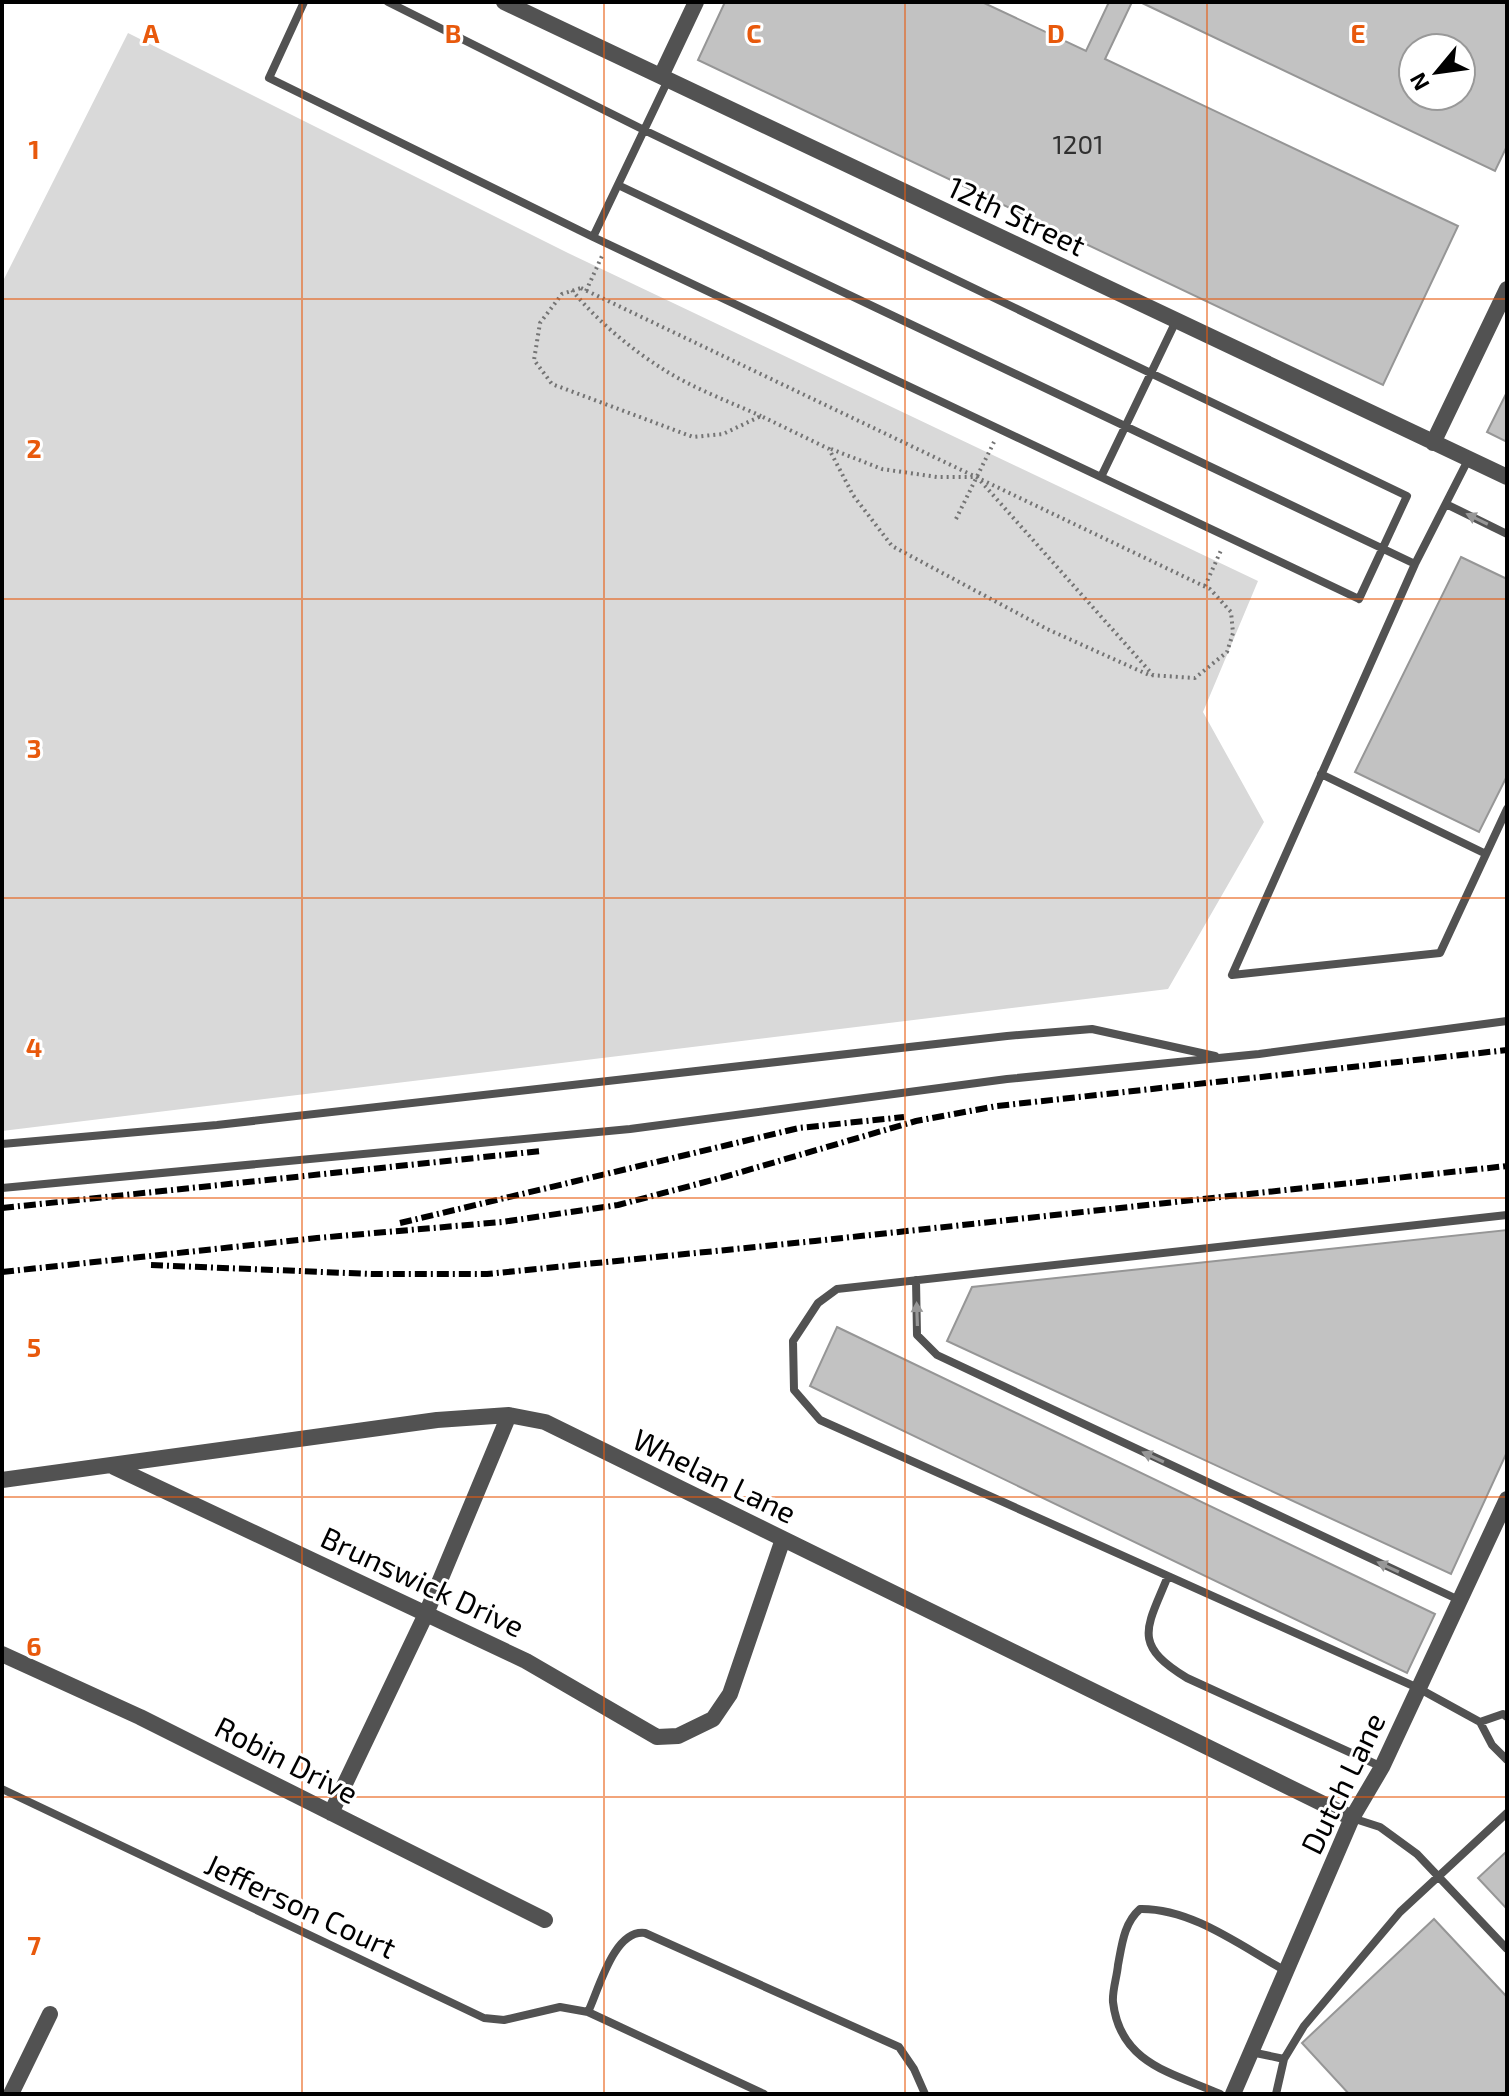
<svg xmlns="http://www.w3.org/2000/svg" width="1509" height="2096" font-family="'Exo 2',sans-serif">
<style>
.green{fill:#d9d9d9}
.building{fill:#c2c2c2;stroke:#969696;stroke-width:2;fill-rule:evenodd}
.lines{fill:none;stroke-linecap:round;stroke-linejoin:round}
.path{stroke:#747474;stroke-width:4;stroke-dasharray:2 4;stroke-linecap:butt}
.lane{stroke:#525252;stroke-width:8}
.street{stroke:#525252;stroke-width:16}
.rail{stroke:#000;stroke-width:6;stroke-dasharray:12 4 2 4;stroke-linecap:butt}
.oneway{fill:#979797}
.grid{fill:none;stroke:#e8590c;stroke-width:2;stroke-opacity:0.55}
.labels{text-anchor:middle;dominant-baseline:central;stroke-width:6;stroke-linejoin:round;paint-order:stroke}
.number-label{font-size:26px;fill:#303030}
.street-label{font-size:30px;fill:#000;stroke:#fff}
.grid-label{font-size:26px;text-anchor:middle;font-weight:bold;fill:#e8590c;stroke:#fff;stroke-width:6;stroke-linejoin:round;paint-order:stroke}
</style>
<rect width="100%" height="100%" fill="#fff"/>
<path class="green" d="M128,33L568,253L1258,581L1203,712L1264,822L1168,989L2,1131V283Z"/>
<path class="building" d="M725,2H982L1086,51L1109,2H1132L1105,59L1458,226L1383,385L698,60Z
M1140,2H1507V146L1495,171ZM1413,48H1461V96H1413Z
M1507,392V442L1487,432Z
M1461,557L1507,579V776L1479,832L1355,772Z
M1507,1230V1452L1451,1574L947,1341L972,1287Z
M837,1327L1435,1614L1407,1673L810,1386Z
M1507,1851V1909L1478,1878Z
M1434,1919L1507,1997V2094H1349L1302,2043Z"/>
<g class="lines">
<path class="path" d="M581,288L1210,589L1231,612L1233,633L1227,652L1195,678L1149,675L1047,629L892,546L853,495L829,449L761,416L723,434L693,437L552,384L534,360L540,323L562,294Z
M572,290C597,321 632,350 666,371C695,389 730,402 761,416
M586,291L602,256
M831,449L882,469L937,477H977L1153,675
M956,519L994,442
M1205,586L1222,548"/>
<path class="lane" d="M304,2L269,78L593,237
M388,2L644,130L1407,496L1359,599L593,237L668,80
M618,185L1415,564L1468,460
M1101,477L1176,321
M1446,504L1507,534
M1415,564L1232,975L1440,953L1507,809
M1321,774L1486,854
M2,1144L217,1125L1007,1036L1092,1029L1215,1056
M2,1188L630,1129L1007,1079L1259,1054L1507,1021
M916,1280L917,1335L937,1355L1459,1600
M1168,1576C1147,1628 1131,1644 1187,1678L1382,1767
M1507,1717L1503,1714L1480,1722L1492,1745L1507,1760
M1480,1722L1418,1688L820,1420L794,1390L793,1341L818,1303L837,1289L1507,1215
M2,1789L484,2018L504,2020L560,2007L588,2012L764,2094
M1352,1818L1380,1827L1417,1854L1507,1949
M588,2012C599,1989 614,1929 645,1933L899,2047L914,2069L925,2094
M1251,2052L1284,2059
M1220,2094C1173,2073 1120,2064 1113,2002C1112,1991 1117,1977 1118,1965C1122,1944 1124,1923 1140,1909C1192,1908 1242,1947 1286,1971
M1276,2094L1284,2059L1304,2026L1400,1912L1507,1813"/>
<path class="street" d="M504,2L1507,477
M661,76L696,2
M1433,443L1507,289
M114,1467L526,1661L657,1737L678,1736L713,1719L730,1694L783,1539
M2,1480L437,1420L509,1415L545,1422L1352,1818
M2,1654L140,1717L545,1920
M331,1813L426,1614L509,1415
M11,2094L50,2014
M1233,2094L1352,1818L1382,1767L1507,1499"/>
<path class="rail" d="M2,1208L541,1151
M400,1223L799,1128L904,1117
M151,1265L372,1274H487L815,1241L1507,1166
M2,1272L317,1238L502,1222L618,1205L724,1177L916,1121L997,1106L1507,1050"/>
</g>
<defs><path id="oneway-solid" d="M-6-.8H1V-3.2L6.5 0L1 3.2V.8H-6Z" transform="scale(2)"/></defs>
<g class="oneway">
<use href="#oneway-solid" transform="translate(1477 519) rotate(-154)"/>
<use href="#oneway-solid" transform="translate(917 1314) rotate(-92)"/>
<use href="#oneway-solid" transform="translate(1153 1457) rotate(-155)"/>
<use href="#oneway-solid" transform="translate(1388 1567) rotate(-155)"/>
</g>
<path class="grid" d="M302,2V2094M604,2V2094M905,2V2094M1207,2V2094M2,299H1507M2,599H1507M2,898H1507M2,1198H1507M2,1497H1507M2,1797H1507"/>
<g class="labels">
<g class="number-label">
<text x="1078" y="143">1201</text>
</g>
<g class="street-label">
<text transform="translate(1017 215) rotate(25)">12th Street</text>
<text transform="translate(715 1475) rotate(26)">Whelan Lane</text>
<text transform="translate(423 1581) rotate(25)">Brunswick Drive</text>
<text transform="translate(287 1759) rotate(27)">Robin Drive</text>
<text transform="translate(1342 1783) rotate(-64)">Dutch Lane</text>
<text transform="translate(301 1905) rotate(25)">Jefferson Court</text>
</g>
</g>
<g class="grid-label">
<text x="151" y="43">A</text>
<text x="453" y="43">B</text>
<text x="754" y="43">C</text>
<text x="1056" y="43">D</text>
<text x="1358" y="43">E</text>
<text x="34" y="159">1</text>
<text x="34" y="458">2</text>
<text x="34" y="758">3</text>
<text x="34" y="1057">4</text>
<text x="34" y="1357">5</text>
<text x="34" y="1656">6</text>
<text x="34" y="1955">7</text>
</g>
<rect width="1509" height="2096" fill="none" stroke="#000000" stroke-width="8"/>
<g transform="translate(1437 72) rotate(241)"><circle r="38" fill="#ffffff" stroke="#999999" stroke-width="2"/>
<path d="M0-6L14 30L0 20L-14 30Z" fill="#000000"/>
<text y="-12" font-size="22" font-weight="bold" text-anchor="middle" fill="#000000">N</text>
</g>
</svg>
